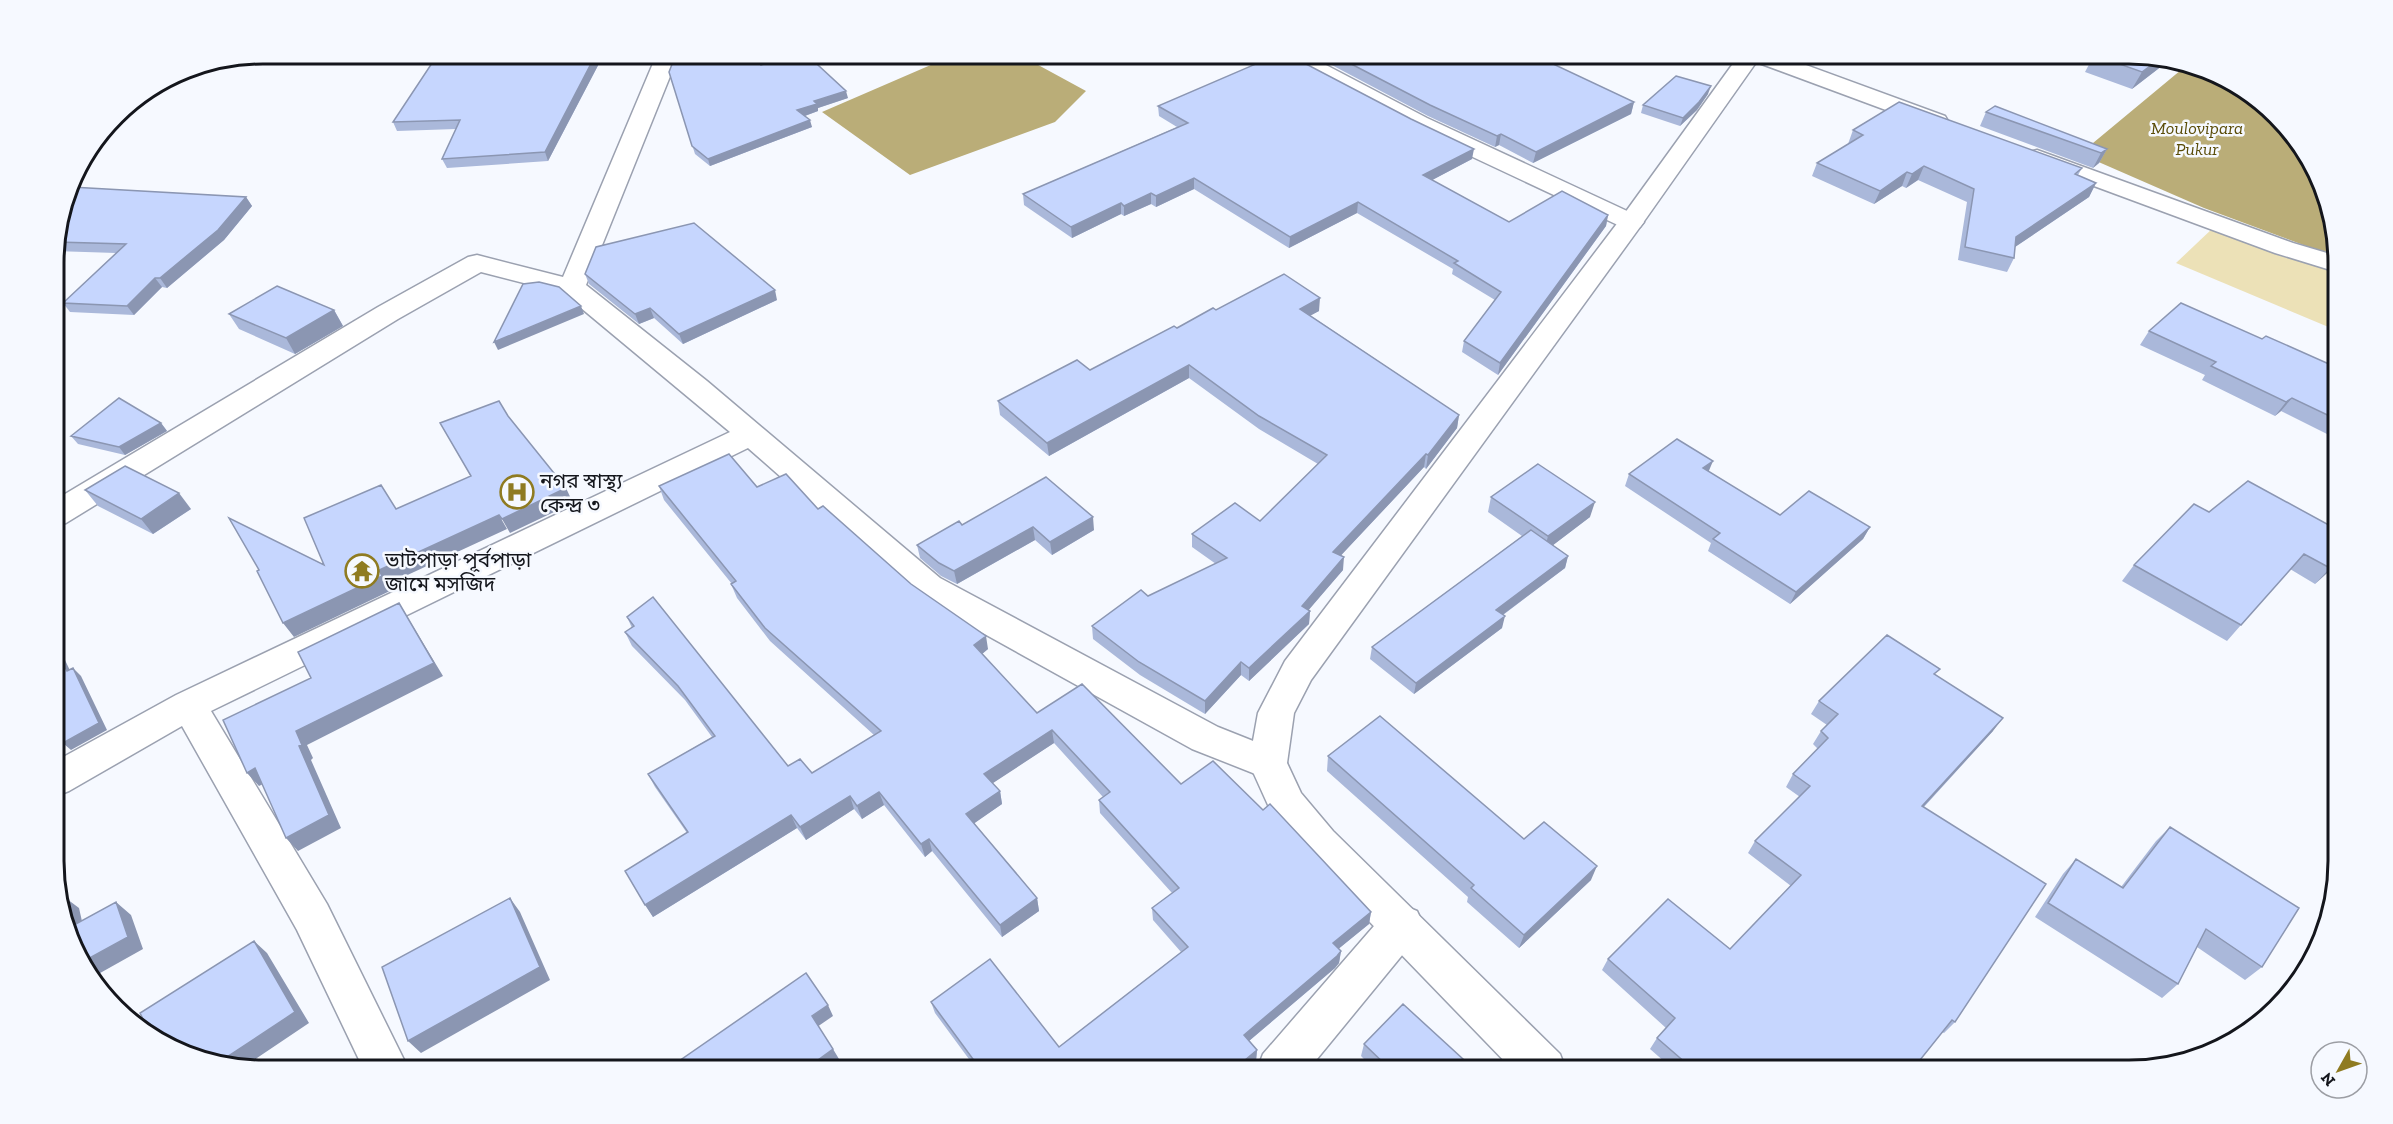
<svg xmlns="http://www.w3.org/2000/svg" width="2393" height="1124" font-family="'Zilla Slab','Noto Sans Bengali',serif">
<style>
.green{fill:#ece1b7}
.water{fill:#baad78}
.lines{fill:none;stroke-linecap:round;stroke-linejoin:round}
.street-casing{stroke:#9ba1b0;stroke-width:3}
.secondary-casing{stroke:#9ba1b0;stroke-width:3}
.street{fill:#fff;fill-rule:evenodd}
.secondary{fill:#fff;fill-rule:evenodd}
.wall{fill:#aab8da}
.shaded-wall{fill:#8b96b2}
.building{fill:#c6d6fe;stroke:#8b96b2;stroke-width:1.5}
.labels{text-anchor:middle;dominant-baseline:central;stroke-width:5;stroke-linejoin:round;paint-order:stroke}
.far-water-label{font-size:18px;font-style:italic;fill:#5a4c08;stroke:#f6f9ff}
.poi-label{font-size:21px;fill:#14161c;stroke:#f6f9ff;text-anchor:start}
.rim{fill:none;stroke:#14161c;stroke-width:3}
</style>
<rect width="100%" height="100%" fill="#f6f9ff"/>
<path class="green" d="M2214,227L2337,271L2338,331L2176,263Z"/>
<path class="water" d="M987,54H1018L1086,91L1055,122L910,175L822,112L933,64Z
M2187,65L2210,70L2296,136L2337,236V255L2306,246L2204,208L2094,160L2087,148Z"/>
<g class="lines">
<defs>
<path id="street" d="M657,54H679L586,285L707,381L940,578L1218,727L1281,752L1287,763L1281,774L1268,779L1192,749L916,596L748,448L211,711L327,904L409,1070H364L297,930L182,726L69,791L56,796V761L176,695L730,432L563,293L481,272L398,319L66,523L55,526V500L378,307L468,257L477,255L563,277Z
M1278,54H1305L1427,118L1640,217L1644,222L1640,227L1631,230L1622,227L1411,128L1281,59Z
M1745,54H1776L1945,116L1948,121L1945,126L1937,128L1929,126L1748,59Z
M2037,150L2293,243L2337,256V272L2275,253L2029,162L2025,157L2029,152Z
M1402,905L1417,911L1423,924L1417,937L1308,1070H1257L1263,1054L1387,911Z"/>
<path id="secondary" d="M1740,54H1762L1640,227L1311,680L1294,713L1287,763L1301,793L1333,831L1560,1054L1566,1070H1513L1305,855L1273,816L1249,763L1258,713L1285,661L1622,217Z"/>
</defs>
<use href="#street" class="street-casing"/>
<use href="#secondary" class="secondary-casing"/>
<use href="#street" class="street"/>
<use href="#secondary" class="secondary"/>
</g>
<path class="wall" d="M604,54L548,161L447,168L442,159L456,129L397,131L393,122Z
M1311,54H1546L1545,58L1542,59L1634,102L1631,114L1533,163L1499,145L1495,147L1428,116Z
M2094,55L2167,62L2132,89L2085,72Z
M761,65L848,98L818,108V111L805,116L812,127L710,166L695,154L669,72Z
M1708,94L1697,110L1680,126L1641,113L1643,105Z
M1158,106L1472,159L1432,180L1509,222L1608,215L1606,226L1498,375L1462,352L1464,341L1495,300L1452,274L1453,269L1357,213L1289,248L1194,189L1156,207L1151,204L1124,216L1121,214L1072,238L1024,205L1023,194L1177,127L1159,116Z
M1986,112L2107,149L2099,163L2093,168L1980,126Z
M1853,130L2082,168L2078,175L2096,183L2089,197L2015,247L2014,258L2007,272L1958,260L1967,202L1918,180L1906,188L1902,186L1874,204L1812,176L1817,163L1848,144Z
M71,187L246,197L252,206L224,240L167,288L162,287L134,315L70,312L63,303L116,253L54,251Z
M585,274L777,300L683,344L654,318L639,324L589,284Z
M334,310L343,326L295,354L239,329L229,314Z
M1216,310L1319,311L1310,315L1459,415L1457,428L1426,469L1424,467L1341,555L1343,570L1308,610L1310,611L1309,624L1249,681L1241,675L1205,714L1140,675L1093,639L1092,626L1148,596L1216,564L1192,547V534L1260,521L1318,464L1259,429L1189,378L1049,456L1000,415L998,401L1090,370L1177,328Z
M2149,331L2262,339L2338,368V435L2335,438L2281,411L2275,416L2202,380L2205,375L2140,345Z
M161,423L167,431L125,455L78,444L71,436Z
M1709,472L1780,515L1870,527L1863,539L1790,604L1708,551L1711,543L1625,486L1629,474Z
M659,486L757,487L818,509L911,584L988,649L982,654L1037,713L1181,784L1263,810L1371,912L1369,924L1338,949L1341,951L1339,963L1335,968L1249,1041L1257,1050L1256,1061L1245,1070H977L935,1013L931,1002L1059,1047L1181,952L1153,920L1152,908L1172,893L1100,813L1099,800L1103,797L1054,743L992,783L1000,791L1002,804L974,823L1037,898L1039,911L1002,937L932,851L925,857L884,805L862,819L854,809L806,840L797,828L653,917L625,871L687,833L655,787L648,774L712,737L685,700L632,646L625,632L632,628L627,617L788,766L812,773L874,735L770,641L737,598L731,584H732L664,500Z
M85,490L191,509L153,534L98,506Z
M1491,497L1590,517L1553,545L1568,556L1565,568L1503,615L1502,628L1414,694L1370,659L1372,647L1522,536L1488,512Z
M2209,512L2338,563L2315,584L2290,569L2227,641L2122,581L2134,565Z
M962,525L1094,530L1052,555L1035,540L957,584L941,576L920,558L917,545Z
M1935,675L1993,731L1924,807L1955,1022L1944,1033L1942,1032L1912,1070H1674L1650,1049L1657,1038L1666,1028L1602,970L1608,959L1730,949L1791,886L1748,853L1755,841L1800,797L1786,787L1793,774L1818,749L1813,744L1821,731L1827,725L1811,714L1819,701Z
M1328,756L1524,839L1591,880L1519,948L1467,902L1468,897L1327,771Z
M2170,827L2262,967L2245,980L2197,947L2178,984L2162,998L2035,917L2063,874L2076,859L2121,887L2156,841Z
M1364,1044L1475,1070H1375L1361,1056Z"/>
<path class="shaded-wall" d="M596,54H604L548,161L545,152Z
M1532,54H1546L1545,58L1530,65Z
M2158,60L2167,62L2132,89L2142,72Z
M1711,86L1708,94L1697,110L1680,126L1683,118Z
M846,91L848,98L818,108V111L799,118L797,110L814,101Z
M1634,102L1631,114L1533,163L1536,152Z
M810,120L812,127L710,166L708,159Z
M1501,134L1499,145L1495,147L1497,136Z
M1474,149L1472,159L1421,186L1423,175Z
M2107,149L2099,163L2093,168L2101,153Z
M1924,166L1918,180L1906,188L1912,174Z
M1907,172L1902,186L1874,204L1880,191Z
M1194,178V189L1156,207V196Z
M2096,183L2089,197L2009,251L2016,237Z
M1151,193V204L1124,216V206Z
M246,197L252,206L224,240L167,288L160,278Z
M1358,202L1357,213L1289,248L1290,237Z
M1121,203V214L1072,238L1071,227Z
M1608,215L1606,226L1498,375L1500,363Z
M155,278L162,287L134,315L127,306Z
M775,290L777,300L683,344L679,334Z
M1320,298L1319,311L1299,322L1300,309Z
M581,306L584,314L498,350L494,342Z
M650,308L654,318L639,324L635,314Z
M334,310L343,326L295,354L286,338Z
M1189,365V378L1049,456L1047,443Z
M2292,398L2281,411L2275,416L2286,402Z
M1459,415L1457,428L1426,469L1428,455Z
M161,423L167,431L125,455L119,447Z
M1426,454L1424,467L1332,565L1333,552Z
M1713,461L1708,473L1703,468Z
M566,488L573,503L510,533L502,519Z
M179,493L191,509L153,534L141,519Z
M1595,502L1590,517L1544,552L1548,536Z
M499,515L507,529L388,584L392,590L294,637L283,623L379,570Z
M1093,517L1094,530L1052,555L1050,542Z
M1033,527L1035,540L957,584L954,571Z
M1870,527L1863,539L1790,604L1796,592Z
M1568,556L1565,568L1493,622L1496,610Z
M1344,557L1343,570L1301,619L1302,606Z
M2338,560V563L2315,584L2330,568Z
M399,603L443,676L307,745L313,758L311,760L341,828L298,851L286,838L299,746L296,731Z
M1310,611L1309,624L1249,681V668Z
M1505,616L1502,628L1414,694L1416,683Z
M986,636L988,649L976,659L974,645Z
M57,652L65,660L74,679L67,671Z
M1241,662V675L1205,714V701Z
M73,668L81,676L107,730L71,750L64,744L56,747V736Z
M2003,718L1993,731L1913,818L1922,806Z
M1052,730L1054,743L987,787L984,774Z
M255,768L267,782L259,786L247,773Z
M1000,791L1002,804L969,827L966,814Z
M879,792L884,805L862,819L857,806Z
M850,796L854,809L806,840L800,827Z
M791,815L797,828L653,917L645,905Z
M929,839L932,851L925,857L921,844Z
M1597,866L1591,880L1519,948L1524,935Z
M63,896L79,908L86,939L72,928L69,921Z
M510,898L520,912L550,980L421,1053L408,1041Z
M1037,898L1039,911L1002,937L1000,925Z
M116,902L131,915L143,949L93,977L86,960Z
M1371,912L1369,924L1331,955L1333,943Z
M254,941L267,953L309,1023L245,1066L221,1061Z
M1341,951L1339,963L1335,968L1243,1046L1244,1035Z
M828,1005L833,1016L817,1027L812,1016Z
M833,1049L839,1059L824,1070H804Z
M1257,1050L1256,1061L1245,1070H1233Z
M363,1061L373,1070H366Z"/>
<path class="building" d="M438,54H596L545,152L442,159L460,120L393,122Z
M676,54H756L761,65L797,54H806L846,91L814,101L817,104L797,110L810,120L708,159L692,146L669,72Z
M1279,54H1287L1411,119L1474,149L1423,175L1509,222L1562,191L1608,215L1500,363L1464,341L1501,292L1454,263L1458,261L1358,202L1290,237L1194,178L1156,196L1151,193L1124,206L1121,203L1071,227L1023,194L1188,123L1158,106Z
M1332,54H1532L1634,102L1536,152L1501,134L1497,136L1430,105Z
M2095,54H2130L2158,60L2142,72L2094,55Z
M1676,76L1711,86L1699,102L1683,118L1643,105Z
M1899,102L2082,168L2075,174L2096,183L2016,237L2014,258L1965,247L1974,189L1924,166L1912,174L1907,172L1880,191L1817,163L1863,135L1853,130Z
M1995,106L2107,149L2101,153L1986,112Z
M71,187L246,197L218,230L160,278H155L127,306L63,303L126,244L57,242Z
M694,223L775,290L679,334L650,308L635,314L585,274L596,247Z
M1284,274L1320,298L1300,309L1459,415L1428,455L1426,454L1333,552L1344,557L1302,606L1310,611L1249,668L1241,662L1205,701L1139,662L1092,626L1141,590L1148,596L1227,558L1192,534L1235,503L1260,521L1327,455L1259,416L1189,365L1047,443L998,401L1077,360L1090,370L1174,326L1177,328L1213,308L1216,310Z
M539,282L559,287L581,306L494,342L523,284Z
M277,286L334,310L286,338L229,314Z
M2181,303L2262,339L2266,336L2338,368V420L2292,398L2286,402L2211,366L2216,362L2149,331Z
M119,398L161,423L119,447L71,436Z
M499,401L508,416L566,488L502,519L499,515L379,570L382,576L283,623L257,571L259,570L229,518L324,565L304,518L381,485L396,509L471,476L440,423Z
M1677,439L1713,461L1703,468L1780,515L1809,491L1870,527L1796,592L1713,539L1720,533L1629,474Z
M729,454L757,487L786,474L818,509L823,506L911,584L986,636L974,645L1037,713L1082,684L1181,784L1213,761L1263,810L1270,804L1371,912L1333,943L1341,951L1337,956L1244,1035L1257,1050L1233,1070H981L931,1002L990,959L1059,1047L1188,947L1152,908L1179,888L1099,800L1110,792L1052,730L984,774L1000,791L966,814L1037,898L1000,925L929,839L921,844L879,792L857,806L850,796L800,827L791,815L645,905L625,871L688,832L648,774L715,736L678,686L625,632L634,626L627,617L653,597L788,766L800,759L812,773L881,731L765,628L731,584L736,581L659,486Z
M1538,464L1595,502L1548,536L1491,497Z
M125,466L179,493L141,519L85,490Z
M1046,477L1093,517L1050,542L1033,527L954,571L939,563L917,545L959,521L962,525Z
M2248,481L2338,530V560L2330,568L2304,554L2241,625L2134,565L2194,504L2209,512Z
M1531,530L1568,556L1496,610L1505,616L1416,683L1372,647Z
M399,603L434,663L296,731L302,745L299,746L329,815L286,838L255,768L247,773L223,720L311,678L298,652Z
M1887,635L1940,669L1934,674L2003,718L1922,806L2046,884L1955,1022L1952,1020L1912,1070H1694L1657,1038L1675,1018L1608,959L1668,899L1730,949L1801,875L1755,841L1810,786L1793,774L1828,738L1821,731L1838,714L1819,701Z
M57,652L67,671L73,668L99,723L63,743L59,734L56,736L55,653Z
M1380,716L1524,839L1544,822L1597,866L1524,935L1471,888L1474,885L1328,756Z
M2170,827L2299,908L2262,967L2206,929L2178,984L2048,903L2076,859L2123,888Z
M63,896L69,921L60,898Z
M510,898L540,967L408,1041L382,967Z
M116,902L128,937L86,960L72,926Z
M254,941L295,1012L221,1061L183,1054L146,1025L140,1013Z
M806,973L828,1005L812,1016L833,1049L804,1070H783L782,1068L780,1070H666Z
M1403,1004L1475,1070H1391L1364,1044Z
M363,1061L366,1070H348Z
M1500,1066L1504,1070H1497Z"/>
<defs>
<symbol id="hospital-ring" viewBox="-11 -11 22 22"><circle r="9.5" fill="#f6f9ff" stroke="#8f7b21" stroke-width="1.5"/><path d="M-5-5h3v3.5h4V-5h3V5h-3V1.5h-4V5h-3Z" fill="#8f7b21"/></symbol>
<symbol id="temple-ring" viewBox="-11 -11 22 22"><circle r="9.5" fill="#f6f9ff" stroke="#8f7b21" stroke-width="1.5"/><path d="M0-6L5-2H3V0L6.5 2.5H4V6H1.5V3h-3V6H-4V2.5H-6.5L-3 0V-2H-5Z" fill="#8f7b21"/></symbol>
</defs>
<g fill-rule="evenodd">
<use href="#hospital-ring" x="498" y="473" width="38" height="38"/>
<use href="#temple-ring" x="343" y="552" width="38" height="38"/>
</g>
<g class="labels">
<g class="far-water-label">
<text x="2197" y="128">Moulovipara<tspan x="2197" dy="21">Pukur</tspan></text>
</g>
<g class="poi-label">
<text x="540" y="480">নগর স্বাস্থ্য<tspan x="540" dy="24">কেন্দ্র ৩</tspan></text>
<text x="385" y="559">ভাটপাড়া পূর্বপাড়া<tspan x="385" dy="24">জামে মসজিদ</tspan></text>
</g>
</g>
<path d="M0 0H2393V1124H0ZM263 64H2129A199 199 0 0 1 2328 263V861A199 199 0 0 1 2129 1060H263A199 199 0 0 1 64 861V263A199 199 0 0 1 263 64Z" fill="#f6f9ff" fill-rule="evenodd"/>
<path class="rim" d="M263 64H2129A199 199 0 0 1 2328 263V861A199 199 0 0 1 2129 1060H263A199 199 0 0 1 64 861V263A199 199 0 0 1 263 64Z"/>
<g transform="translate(2339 1070) rotate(230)"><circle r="28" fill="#f6f9ff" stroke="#9c9ea4" stroke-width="1.5"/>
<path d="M0-4.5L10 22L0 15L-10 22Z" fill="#8f7b21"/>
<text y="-9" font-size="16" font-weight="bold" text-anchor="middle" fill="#14161c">N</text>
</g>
</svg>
